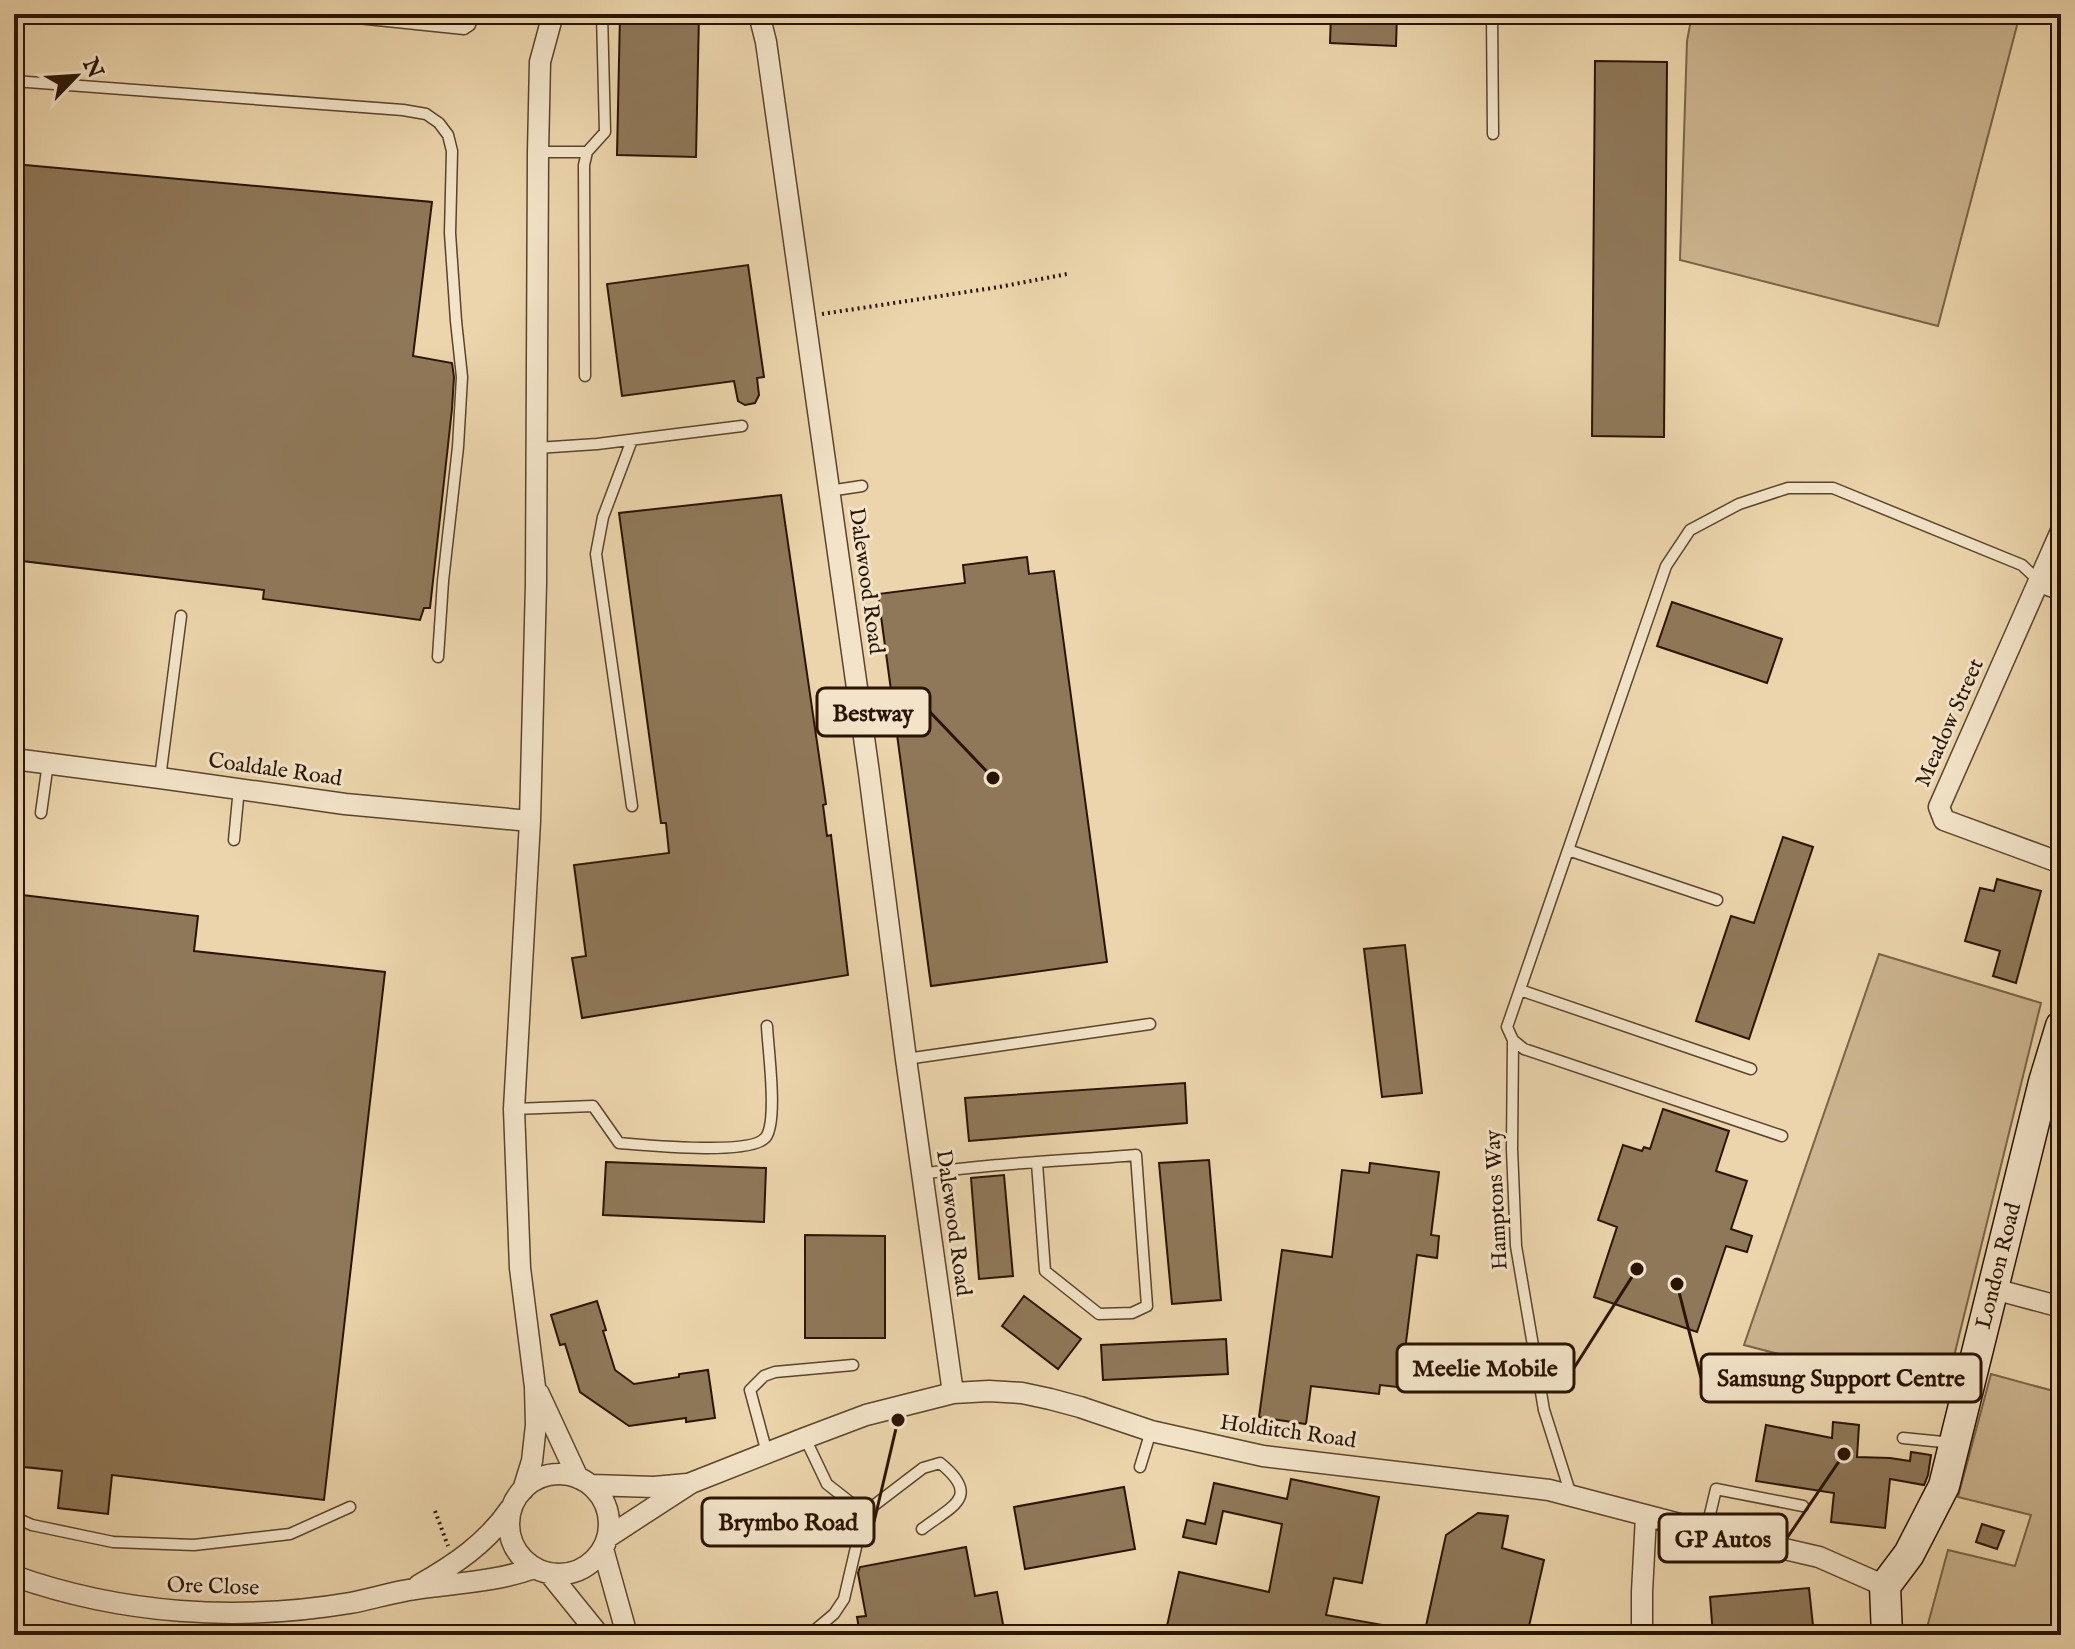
<svg xmlns="http://www.w3.org/2000/svg" width="2075" height="1649" font-family="'IM FELL English',serif">
<style>
.green{fill:#cbb48f;stroke:#7a6448;stroke-width:2}
.building{fill:#8f7859;stroke:#2a1400;stroke-width:2}
.lines{fill:none;stroke-linecap:round;stroke-linejoin:round}
.service-casing{stroke:#5a442b;stroke-width:13}
.minor-casing{stroke:#5a442b;stroke-width:23}
.secondary-casing{stroke:#2a1400;stroke-width:33}
.path{stroke:#2a1400;stroke-width:4;stroke-dasharray:2 4;stroke-linecap:butt}
.service{stroke:#f3e4c9;stroke-width:10}
.minor{stroke:#f3e4c9;stroke-width:20}
.secondary{stroke:#f3e4c9;stroke-width:30}
.labels{text-anchor:middle;dominant-baseline:central;stroke-width:6;stroke-linejoin:round;paint-order:stroke}
.street-label{font-size:22px;fill:#2a1400;stroke:#f3e4c9}
.leader{fill:none;stroke:#2a1400;stroke-width:3}
.callout-dot{fill:#2a1400;stroke:#f3e4c9;stroke-width:3}
.callout{fill:#f3e4c9;stroke:#2a1400;stroke-width:3}
.callout-label{font-size:24px;text-anchor:middle;font-weight:bold;fill:#2a1400}
</style>
<rect width="100%" height="100%" fill="#ecd5ac"/>
<filter id="stains"><feTurbulence type="fractalNoise" baseFrequency=".0025" numOctaves="4"/><feColorMatrix values="0 0 0 0 .2 0 0 0 0 .09 0 0 0 0 .02 0 0 0 .5 -.17"/></filter>
<radialGradient id="worn" r=".72"><stop offset=".6" stop-color="#630" stop-opacity="0"/><stop offset="1" stop-color="#630" stop-opacity=".3"/></radialGradient>
<path class="green" d="M1692,14H2020L1938,326L1680,260L1687,41Z
M1879,954L2041,1003L1944,1397L1744,1345Z
M1991,1374L2061,1393V1635H1925L1948,1550L2015,1566L2031,1515L1958,1497Z"/>
<path class="building" d="M620,14H699L696,157L617,155Z
M1331,14H1397L1396,46L1330,43Z
M1595,61L1667,62L1664,437L1592,436Z
M14,164L432,202L413,356L452,363L454,377L452,409L430,608H424L420,620L263,599L264,590L14,560Z
M748,265L764,377L757,378L759,395L755,403L745,405L738,401L734,381L622,396L607,284Z
M781,495L826,804L823,805L827,836L831,835L848,975L582,1018L572,958L586,956L574,865L669,853L666,823H661L619,513Z
M1027,557L1029,574L1054,571L1107,962L931,986L878,594L965,583L963,565Z
M1672,602L1782,639L1767,683L1657,646Z
M1783,837L1813,847L1749,1039L1696,1021L1731,916L1754,923Z
M1997,879L2041,891L2016,983L1993,976L2000,951L1965,941L1980,888L1994,891Z
M14,894L198,916L194,951L385,972L324,1500L112,1475L108,1514L58,1508L62,1471L14,1466Z
M1405,945L1422,1093L1382,1097L1364,949Z
M1185,1083L1187,1123L969,1141L965,1098Z
M1663,1109L1729,1131L1716,1171L1747,1181L1731,1229L1752,1236L1747,1252L1726,1246L1697,1332L1594,1297L1617,1227L1598,1220L1623,1145L1642,1151L1644,1147L1650,1149Z
M1209,1160L1221,1300L1172,1304L1159,1163Z
M606,1162L766,1168L764,1222L603,1215Z
M1370,1163L1439,1172L1431,1235L1439,1236L1437,1258L1417,1255L1403,1366H1400L1397,1387L1380,1385L1379,1394L1311,1386L1306,1424L1259,1417L1282,1250L1332,1257L1342,1170L1369,1173Z
M1004,1175L1013,1276L979,1279L971,1178Z
M805,1235L885,1236V1338H805Z
M1024,1296L1081,1339L1058,1369L1002,1326Z
M597,1301L606,1330L603,1331L615,1370L634,1384L679,1377V1374L708,1370L715,1418L686,1422V1418L629,1426L580,1392L565,1344L560,1345L551,1315Z
M1226,1339L1228,1374L1103,1380L1101,1345Z
M1833,1422L1859,1425L1857,1457L1890,1458L1910,1461L1911,1452L1931,1455L1928,1475L1924,1485L1890,1479L1885,1528L1831,1522L1834,1493L1756,1481L1766,1425L1832,1438Z
M1291,1479L1379,1497L1362,1583L1334,1578L1326,1615L1394,1627L1393,1635H1165L1179,1572L1269,1592L1282,1524L1223,1511L1216,1544L1183,1537L1187,1520L1205,1524L1214,1483L1287,1499Z
M1124,1487L1135,1549L1025,1569L1014,1507Z
M1478,1513L1508,1516L1502,1548L1544,1560L1527,1635H1424L1446,1535Z
M1982,1524L2004,1531L1997,1549L1976,1542Z
M966,1547L975,1596L997,1592L1005,1635H860L857,1617L866,1616L858,1573L860,1567Z
M1809,1588L1814,1635H1713L1710,1597Z"/>
<g class="lines">
<defs>
<path id="service" d="M319,14L464,29L470,25L473,14
M1492,14L1493,134
M14,81L403,110L426,114L439,123L448,135L452,151L450,233L456,321L462,377L458,447L443,581L438,657
M538,152H587
M585,376L584,165L587,152L605,132L602,14
M537,448L597,444L742,426
M829,491L862,486
M160,778L181,616
M632,806L596,554L603,517L632,440
M41,813L48,763
M234,840L239,788
M1568,850L1717,900
M1520,990L1751,1069
M1513,1040L1512,1149L1516,1246L1544,1410L1571,1495
M906,1059L1150,1024
M514,1109L593,1106L619,1143C644,1145 752,1156 766,1137C778,1120 768,1049 767,1026
M1782,1136L1524,1049L1513,1040L1507,1027L1666,566L1690,530L1739,504L1788,488H1833L2022,565L2040,582
M922,1174C992,1163 1065,1161 1136,1155L1147,1306L1132,1313L1099,1314L1045,1271L1037,1163
M805,1438L827,1484L864,1513
M1903,1438L1953,1443
M767,1453L750,1390L764,1376L775,1372L853,1365
M1140,1467L1151,1431
M14,1517L32,1525L113,1542L194,1545L290,1534L350,1507
M1706,1531L1716,1489L1803,1506
M815,1630L834,1614L844,1599L864,1513L923,1468L940,1463C982,1497 952,1506 922,1529"/>
<path id="minor" d="M759,14L766,42L869,773L906,1059L953,1393
M2061,531L1939,807L1944,820L2061,863
M2040,582L2061,590
M14,759L160,778L345,804L530,821
M1994,1289L2061,1307
M539,1394L578,1478
M509 1524a50 50 0 1 1 100 0a50 50 0 1 1-100 0Z
M591,1485L654,1487L687,1484
M523,1490L532,1461L536,1425L535,1387L520,1268L514,1109L530,821L536,583L538,152L540,62L553,14
M608,1537L691,1483L805,1438L866,1415L953,1393L989,1391L1022,1393L1050,1399L1080,1407L1151,1431L1263,1456L1549,1490L1706,1531L1819,1557L1885,1586
M603,1549L627,1635
M549,1573L599,1635
M14,1576C121,1614 237,1622 350,1603C372,1599 393,1592 415,1589C455,1583 496,1582 534,1568
M419,1585C454,1565 487,1543 510,1509
M1642,1635V1592L1646,1516"/>
<path id="secondary" d="M1887,1635L1885,1586L1909,1554L1944,1486L2044,1082L2061,1026"/>
</defs>
<use href="#service" class="service-casing"/>
<use href="#minor" class="minor-casing"/>
<use href="#secondary" class="secondary-casing"/>
<path class="path" d="M822,314L999,287L1067,274
M435,1511L448,1546"/>
<use href="#service" class="service"/>
<use href="#minor" class="minor"/>
<use href="#secondary" class="secondary"/>
</g>
<g class="labels">
<g class="street-label">
<text transform="translate(866 581) rotate(82)">Dalewood Road</text>
<text transform="translate(1950 723) rotate(-66)">Meadow Street</text>
<text transform="translate(275 770) rotate(8)">Coaldale Road</text>
<text transform="translate(1497 1200) rotate(-93)">Hamptons Way</text>
<text transform="translate(953 1223) rotate(82)">Dalewood Road</text>
<text transform="translate(1999 1266) rotate(-76)">London Road</text>
<text transform="translate(1288 1432) rotate(8)">Holditch Road</text>
<text transform="translate(213 1587) rotate(2)">Ore Close</text>
</g>
</g>
<path class="leader" d="M993 778L930 712M1637 1269L1574 1368M1677 1284L1701 1378M898 1420L874 1522M1844 1454L1787 1538"/>
<g class="callout-dot">
<circle cx="993" cy="778" r="8"/>
<circle cx="1637" cy="1269" r="8"/>
<circle cx="1677" cy="1284" r="8"/>
<circle cx="898" cy="1420" r="8"/>
<circle cx="1844" cy="1454" r="8"/>
</g>
<g class="callout">
<rect x="817" y="688" width="113" height="48" rx="8"/>
<rect x="1397" y="1344" width="177" height="48" rx="8"/>
<rect x="1701" y="1354" width="280" height="48" rx="8"/>
<rect x="702" y="1498" width="172" height="48" rx="8"/>
<rect x="1659" y="1514" width="128" height="48" rx="8"/>
</g>
<g class="callout-label">
<text x="873" y="721">Bestway</text>
<text x="1485" y="1376">Meelie Mobile</text>
<text x="1841" y="1386">Samsung Support Centre</text>
<text x="788" y="1530">Brymbo Road</text>
<text x="1723" y="1547">GP Autos</text>
</g>
<rect width="2075" height="1649" fill="none" stroke="#ecd5ac" stroke-width="48"/>
<rect x="16" y="16" width="2043" height="1617" fill="none" stroke="#2a1400" stroke-width="4"/>
<rect x="24" y="24" width="2027" height="1601" fill="none" stroke="#2a1400" stroke-width="2"/>
<g transform="translate(76 76) rotate(65)" stroke="#f3e4c9" stroke-width="6" paint-order="stroke">
<path d="M0-6L14 30L0 20L-14 30Z" fill="#2a1400"/>
<text y="-12" font-size="22" font-weight="bold" text-anchor="middle" fill="#2a1400">N</text>
</g>
<rect width="100%" height="100%" filter="url(#stains)"/>
<rect width="100%" height="100%" fill="url(#worn)"/>
</svg>
